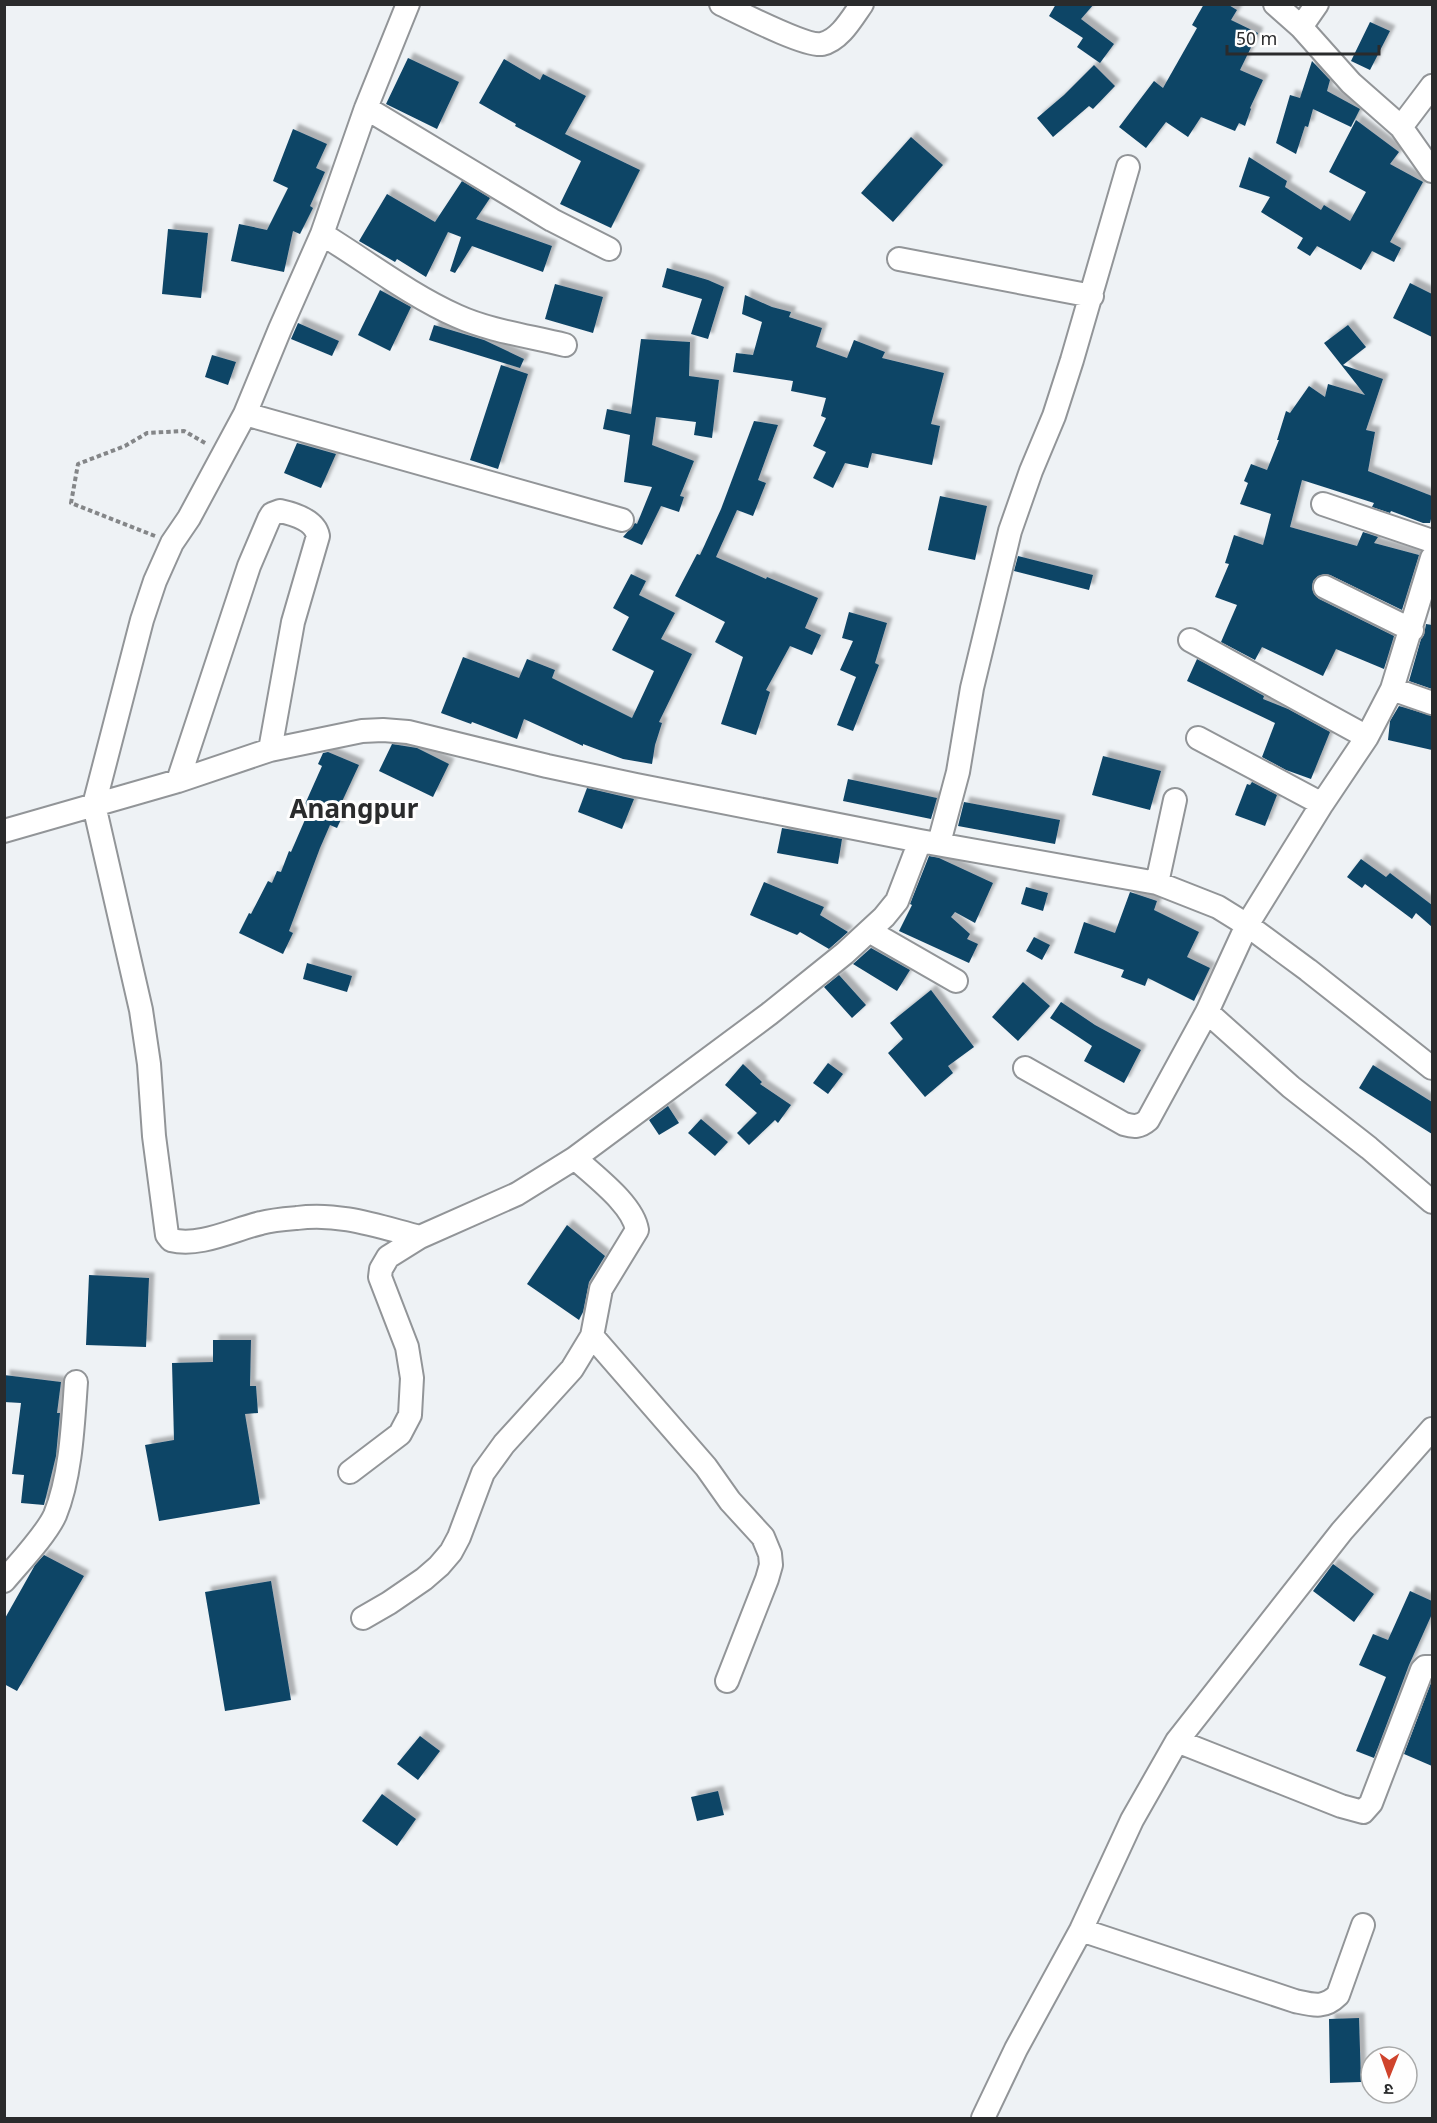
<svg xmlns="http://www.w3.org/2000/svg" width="1437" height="2123" font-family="Georgia,'Noto Sans Devanagari',serif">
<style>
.building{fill:#104466;filter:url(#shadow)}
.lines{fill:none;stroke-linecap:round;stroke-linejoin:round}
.minor-casing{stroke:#929598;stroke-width:26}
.path{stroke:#848688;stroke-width:4;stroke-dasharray:4.5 3;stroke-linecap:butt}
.minor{stroke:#fff;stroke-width:22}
.labels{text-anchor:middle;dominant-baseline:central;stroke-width:6;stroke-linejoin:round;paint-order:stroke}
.district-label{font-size:26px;font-weight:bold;fill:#2a2b2c;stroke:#fefefe}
</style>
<defs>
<filter id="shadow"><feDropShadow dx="5.5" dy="-5.5" stdDeviation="1.5" flood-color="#0004"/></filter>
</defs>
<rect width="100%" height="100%" fill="#eef2f5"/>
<path class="building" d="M1056,4H1094L1081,19L1114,44L1100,63L1077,47L1083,38L1049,16Z
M1204,4H1227L1237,10L1231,20L1258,33L1240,70L1263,80L1250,108L1251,109L1245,126L1239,123L1235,131L1201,117L1188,137L1166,122L1146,148L1119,127L1154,81L1163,88L1197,28L1192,25Z
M1370,22L1390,31L1370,70L1351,61Z
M408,58L459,82L437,129L386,104Z
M504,59L540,80L543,74L586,96L565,134L640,170L611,228L560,204L581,161L515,126L516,124L479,103Z
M1312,61L1330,80L1327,91L1360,109L1351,127L1313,109L1308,127L1305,126L1296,154L1276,143L1290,95L1300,98Z
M1094,65L1115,86L1093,109L1089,106L1053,137L1037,118L1064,95Z
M1356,120L1399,152L1390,164L1423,182L1390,242L1401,248L1394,262L1372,251L1361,270L1317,246L1310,256L1297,248L1303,238L1261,212L1270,197L1239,187L1249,157L1287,181L1285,187L1321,210L1324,205L1350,221L1366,192L1329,172Z
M293,129L327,144L316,168L325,172L310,206L313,208L300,234L293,231L284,272L231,261L239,224L267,230L288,188L273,181Z
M911,137L943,165L893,222L861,193Z
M462,181L490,198L476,219L552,246L543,272L472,246L455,273L450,271L461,237L448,232L426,277L397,259L395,262L359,241L387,194L435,222Z
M168,229L208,233L201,298L162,294Z
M667,268L708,280L724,287L708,339L691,334L702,299L662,287Z
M1410,283L1432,294V337L1393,318Z
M555,284L603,297L593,333L545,319Z
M380,290L411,307L390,351L358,335Z
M745,295L772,307L791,312L789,317L822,328L816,347L847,358L854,340L885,352L882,358L944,373L931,424L940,426L932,465L872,453L868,468L845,463L833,488L813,478L826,452L813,446L826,418L821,416L826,398L791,391L793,381L733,372L736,353L753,355L762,322L742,314Z
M298,323L339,341L332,356L291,339Z
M434,325L484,340L524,359L520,368L429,340Z
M1348,325L1366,347L1343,365L1383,379L1366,430L1375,432L1368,471L1432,496V515L1430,523H1423L1391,511L1390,513L1372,507L1374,503L1302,480L1290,527L1357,546L1363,532L1378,537L1374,543L1419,555L1402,610L1330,575L1325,574L1318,576L1313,581L1312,588L1314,594L1319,599L1394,636L1384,669L1336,649L1323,676L1262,647L1255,660L1221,642L1237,605L1215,597L1229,564L1225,563L1234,535L1263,545L1271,514L1240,504L1248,483L1244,481L1251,464L1267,470L1279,440H1277L1286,411L1290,413L1309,386L1325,397L1328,384L1365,395L1324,343Z
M641,339L690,342L689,376L719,380L712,438L694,435L696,422L656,417L652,445L694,461L680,496L684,497L679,512L661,506L642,545L623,537L635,523L637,524L652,487L624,482L630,435L603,429L607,409L631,414Z
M212,355L236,362L228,385L205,377Z
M501,365L528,374L498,469L470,460Z
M754,421L778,425L758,480L766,483L753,516L737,510L716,557L766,579L767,577L818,598L805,628L821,635L812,655L790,646L766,690L770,692L756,735L721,724L743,657L715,642L725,622L675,596L697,554L700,555L721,509Z
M297,443L336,454L321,488L284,473Z
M940,496L987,506L975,560L928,550Z
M1018,556L1093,575L1089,590L1014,571Z
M631,574L646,581L639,595L675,613L661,639L692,654L659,722L662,723L655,745L652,764L623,759L583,744V746L524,719L517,739L472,722L471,724L441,713L463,657L519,678L527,659L555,670L552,678L632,718L654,671L612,650L629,617L613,608Z
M849,612L887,623L875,663L879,665L853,731L837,725L856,677L840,670L853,641L842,638Z
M1426,624L1432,625V689L1409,681L1421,639L1424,635Z
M1197,659L1264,696L1263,699L1288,709L1330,732L1311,779L1286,770L1262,757L1275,723L1187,681Z
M1399,706L1432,716V750L1388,740L1390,721Z
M392,744L417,748L449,764L433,797L379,771Z
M328,752L359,765L339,808L345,811L337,828L330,825L320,848L289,931L293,933L283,954L239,933L249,913L251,914L268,881L272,883L277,871L281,872L289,851L291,852L307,815L301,813L322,766L318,764L323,753Z
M1103,756L1161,771L1150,810L1092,795Z
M848,779L937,798L931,819L843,801Z
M1252,782L1277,795L1265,826L1235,815L1247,784L1250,785Z
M587,788L634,799L622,829L578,812Z
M964,802L1060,820L1055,844L958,826Z
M782,828L842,839L838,864L777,853Z
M929,856L939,858L993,883L975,923L955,912L951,917L970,934L967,939L978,944L969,963L899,931L912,905L910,904Z
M1361,859L1386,877L1390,873L1432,905V927L1416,913L1412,919L1365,884L1362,888L1347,877Z
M764,882L824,907L820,915L848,932L829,949L800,932L797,935L750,915Z
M1026,887L1048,893L1043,911L1021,904Z
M1130,892L1157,901L1154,910L1199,932L1187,957L1210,968L1194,1001L1148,978L1145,986L1121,977L1124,970L1074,953L1084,922L1115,933Z
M1034,937L1050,945L1042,960L1026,951Z
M871,948L910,970L897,991L853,964Z
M307,963L352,976L347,992L303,979Z
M839,975L866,1005L852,1018L824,987Z
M1023,982L1050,1006L1018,1041L992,1017Z
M931,990L974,1047L948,1066L953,1073L925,1097L888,1053L903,1039L890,1023Z
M1061,1002L1095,1025L1141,1050L1124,1083L1084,1061L1092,1046L1050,1018Z
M828,1063L843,1074L828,1094L813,1083Z
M743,1064L762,1082L760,1084L791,1105L778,1123L775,1120L749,1145L737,1133L757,1113L725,1085Z
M1373,1065L1432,1102V1134L1359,1088Z
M668,1106L679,1123L659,1135L649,1120Z
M701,1119L728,1142L715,1156L688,1133Z
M567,1225L605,1256L589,1282L583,1312L579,1320L527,1284Z
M89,1275L149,1278L146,1347L86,1345Z
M213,1340H251L250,1386H256L258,1413L245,1414L260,1504L159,1521L145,1445L174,1440L172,1363L213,1362Z
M4,1375L61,1382L57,1413H60L56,1456L44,1505L21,1503L24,1475L12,1474L21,1403L4,1402Z
M44,1555L84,1576L17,1691L4,1684V1620L35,1565Z
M1333,1564L1374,1594L1354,1622L1313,1591Z
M271,1581L291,1700L225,1711L205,1592Z
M1410,1591L1432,1601V1614L1409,1665L1374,1758L1356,1751L1386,1677L1359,1665L1373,1634L1388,1640Z
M1432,1680V1766L1404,1754Z
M420,1736L440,1751L418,1780L397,1764Z
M718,1791L724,1815L697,1821L691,1797Z
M382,1794L416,1819L397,1846L362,1821Z
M1359,2018L1361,2082L1330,2083L1329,2019Z"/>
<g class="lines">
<defs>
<path id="minor" d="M408,4L366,108L322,234L280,329L245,414L189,518L172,543L155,581L142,620L94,805L141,1010L149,1064L154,1136L167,1235L171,1240C200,1247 232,1230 261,1223C272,1220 285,1219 297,1218C339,1212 380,1227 420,1237
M721,4C740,13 806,47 822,44C840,40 852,18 862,4
M1275,4L1301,27L1351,83L1401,127L1432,171
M1301,27L1317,4
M366,108L552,220L609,249
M1401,127L1432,86
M322,234C366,261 410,295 457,316C490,331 529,336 565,345
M899,259L1092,296
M245,414L622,520
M1323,504L1432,541
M1325,587L1412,630
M1190,640L1367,737
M1392,689L1432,703
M1198,738L1322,804
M178,781L249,566L269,519L272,514L280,511C294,514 315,520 318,536L293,622L270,750
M4,831L178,781L270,750L362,731L383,730L408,732L547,766L636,785L920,841L1157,883L1218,907L1247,925L1308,970L1432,1068
M939,843L958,772L972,688L1010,531L1031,471L1054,416L1072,360L1128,167
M1157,883L1175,800
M869,931L956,981
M1207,1012L1291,1087L1369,1148L1432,1202
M1025,1068L1124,1124C1134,1127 1140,1127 1148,1120L1207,1012L1247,925L1322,804L1367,737L1392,689L1432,558
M592,1336L706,1467L730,1501L763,1537L770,1554L771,1565L767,1579L727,1681
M350,1472L400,1434L410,1415L412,1378L407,1347L380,1277L381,1269L388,1257L420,1237L517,1194L575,1158L769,1014L845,953L884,917L897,901L920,841
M4,1581C19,1563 46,1535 55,1515C71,1476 73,1424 76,1382
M363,1618L389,1603L424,1579L439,1566L451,1552L459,1537L483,1473L504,1444L572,1369L592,1336L601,1289L637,1230C633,1204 594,1176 575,1158
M1177,1741L1341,1806L1363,1812L1371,1803L1422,1670L1425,1667H1432
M1081,1930L1295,2001C1313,2005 1324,2009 1338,1995L1363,1925
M983,2118L1016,2049L1081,1930L1132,1820L1177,1741L1342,1531L1432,1429"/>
</defs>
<use href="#minor" class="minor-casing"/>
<path class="path" d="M155,536L71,503L78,464L125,446L147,433L184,431L207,444"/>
<use href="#minor" class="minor"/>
</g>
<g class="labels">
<g class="district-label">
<text x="354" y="812">Anangpur</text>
</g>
</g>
<rect width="1437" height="2123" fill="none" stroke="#2a2b2c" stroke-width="12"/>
<g transform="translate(1389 2075) rotate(181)"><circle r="28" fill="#fefefe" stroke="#a9aaaa" stroke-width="1.5"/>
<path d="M0-4.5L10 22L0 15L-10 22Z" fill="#cf432c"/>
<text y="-9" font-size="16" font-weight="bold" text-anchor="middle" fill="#2a2b2c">उ</text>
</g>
<path d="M1227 45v9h152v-9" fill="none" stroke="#2a2b2c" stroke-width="3"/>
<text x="1236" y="45" font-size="18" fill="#2a2b2c" stroke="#fefefe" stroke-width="4.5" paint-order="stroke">50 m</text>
</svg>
